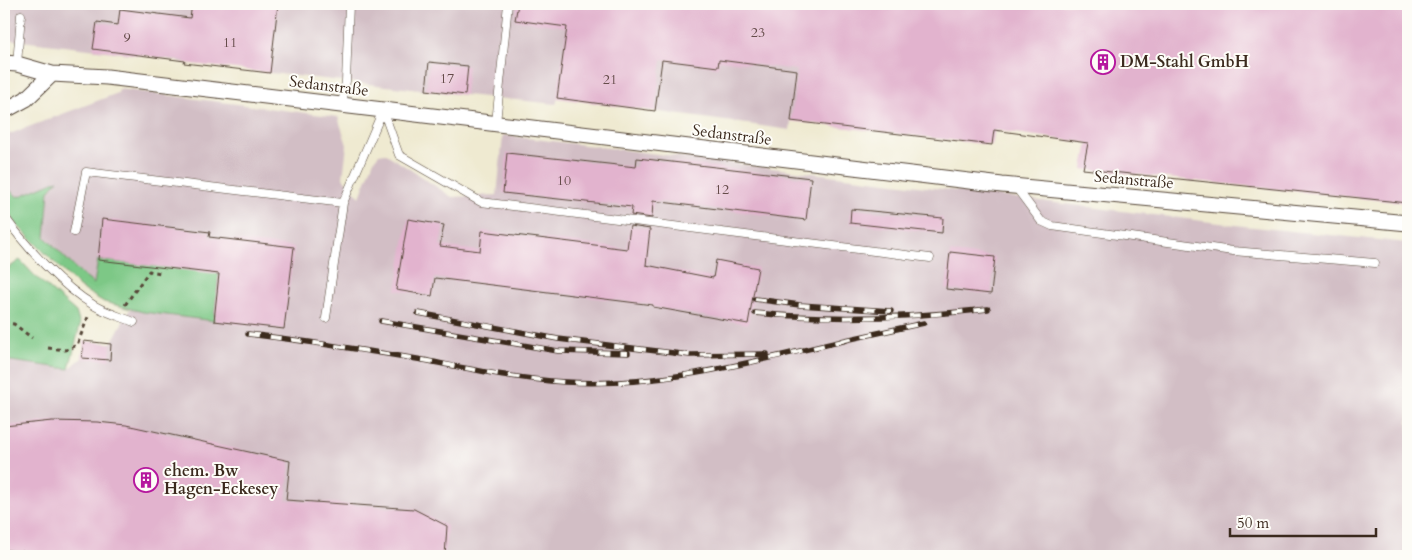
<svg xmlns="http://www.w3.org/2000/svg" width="1412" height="560" font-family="Cardo,serif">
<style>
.industrial{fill:#d2bec5}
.green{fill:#7dc886;stroke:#5c7952}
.building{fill:#e2b3ce}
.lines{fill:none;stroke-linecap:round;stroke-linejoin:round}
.lane-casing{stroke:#564739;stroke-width:9}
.street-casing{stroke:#564739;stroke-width:17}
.path{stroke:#564739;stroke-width:3;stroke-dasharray:4 4;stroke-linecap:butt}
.lane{stroke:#fff;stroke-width:8}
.street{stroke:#fff;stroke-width:15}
.rail-casing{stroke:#3b2a1e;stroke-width:5.5}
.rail{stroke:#fdfcf7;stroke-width:4;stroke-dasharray:11;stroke-linecap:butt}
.labels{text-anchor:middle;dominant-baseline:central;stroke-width:4;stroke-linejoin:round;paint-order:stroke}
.number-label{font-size:14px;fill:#654c4a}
.poi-label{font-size:16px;font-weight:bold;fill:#3b2a1e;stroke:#fdfcf7;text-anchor:start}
.street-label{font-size:16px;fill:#3b2a1e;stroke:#fdfcf7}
</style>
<rect width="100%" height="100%" fill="#fdfcf7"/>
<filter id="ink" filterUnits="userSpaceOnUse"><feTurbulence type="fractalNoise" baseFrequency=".02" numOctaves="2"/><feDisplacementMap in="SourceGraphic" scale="10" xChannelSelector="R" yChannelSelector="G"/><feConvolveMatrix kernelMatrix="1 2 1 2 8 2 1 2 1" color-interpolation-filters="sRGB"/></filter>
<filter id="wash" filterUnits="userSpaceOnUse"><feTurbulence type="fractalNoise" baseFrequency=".0096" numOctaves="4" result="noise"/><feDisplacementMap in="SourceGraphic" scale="20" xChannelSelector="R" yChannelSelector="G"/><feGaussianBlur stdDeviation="1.12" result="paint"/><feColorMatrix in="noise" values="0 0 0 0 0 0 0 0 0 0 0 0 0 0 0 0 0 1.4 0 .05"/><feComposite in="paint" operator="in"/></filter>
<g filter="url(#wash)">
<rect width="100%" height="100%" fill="#efead1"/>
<path class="industrial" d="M4,4H1408V203L1083,169L1088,143L995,130L992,145L791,121L790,130L558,98L556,104L465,95L184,63L156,57L4,39Z
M119,89L338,117L347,145L343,178L360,197L374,160L379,154L385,153L452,197L497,195L503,135L1244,226L1408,243V556H4V360L69,369L82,358L84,341L111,343L130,309L143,312L213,321L98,260L94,284L81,274L45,237L49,191L57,182L18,197L4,186V142L7,135L118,93Z"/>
<path class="green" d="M58,180L49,191L45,237L81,274L94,284L98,260L219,273L214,321L143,312L104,302L79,287L17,225L4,206V186L18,197Z
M20,260L35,276L76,312L80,325L69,369L4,360V271Z"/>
<g id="blocks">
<path class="building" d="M192,4H278L270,73L184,63L185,61L93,49L97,22L118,25L120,9L190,18Z
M518,4H1408V203L1083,169L1088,143L994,130L992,145L791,121L797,70L719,60L718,67L662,60L655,111L557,98L567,27L515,20Z
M429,62L468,66L465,95L426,90Z
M507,153L636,167L637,158L811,178L806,220L653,201L652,218L631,215L632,207L503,193Z
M851,209L943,218L942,233L850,223Z
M102,219L210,232L209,237L294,247L284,329L214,321L219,274L98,260Z
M408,219L444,225L440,246L480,251L482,231L627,249L630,226L650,229L646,265L713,278L716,260L758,268L748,324L653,307V305L435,278L432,296L396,290Z
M950,252L995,257L991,294L946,289Z
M84,341L111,344L110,360L82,358Z
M52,421L97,422L126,425L290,461L286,500L414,509L447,526L445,556H33L34,552L4,550V426Z"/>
</g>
</g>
<g filter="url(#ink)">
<use href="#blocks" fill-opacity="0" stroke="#564739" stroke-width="1"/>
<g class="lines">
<defs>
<path id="lane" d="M17,64L21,15
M342,105L346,81L349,4
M383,110L399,155L481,202L930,258
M496,123L508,4
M1015,186L1041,221L1052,226L1233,251L1375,263
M4,216C27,248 61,286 95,306C107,313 122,317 134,322
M74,232L86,172L343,203L383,110
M326,318L343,203"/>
<path id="street" d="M4,63L17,64L52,74L107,77L383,110L1002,185L1408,223
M4,111L26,99L52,74"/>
</defs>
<use href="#lane" class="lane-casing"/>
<use href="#street" class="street-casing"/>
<path class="path" d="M125,305L149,271L161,273
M4,323L14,324L32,338
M48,348L66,350L77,345L88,317"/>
<use href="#lane" class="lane"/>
<use href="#street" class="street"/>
<defs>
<path id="rail" d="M755,299L800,305L891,311
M418,313L558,339L690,355L767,354
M755,313C834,321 908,318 988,309
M381,321L558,351L628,353
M248,334C306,341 364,350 423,360C470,369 517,379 565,382C660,388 755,361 847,340
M841,341L924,323"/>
</defs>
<use href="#rail" class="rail-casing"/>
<use href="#rail" class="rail"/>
</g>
</g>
<defs>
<symbol id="building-ring" viewBox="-11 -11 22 22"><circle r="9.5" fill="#fdfcf7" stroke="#b5179e" stroke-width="1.5"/><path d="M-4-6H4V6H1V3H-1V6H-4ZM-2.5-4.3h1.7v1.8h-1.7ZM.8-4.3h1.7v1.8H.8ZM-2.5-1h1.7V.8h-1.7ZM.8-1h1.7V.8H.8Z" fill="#b5179e"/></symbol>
</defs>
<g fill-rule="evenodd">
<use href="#building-ring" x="1089" y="48" width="28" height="28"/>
<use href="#building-ring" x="132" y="466" width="28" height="28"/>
</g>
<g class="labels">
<g class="number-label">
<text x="758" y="32">23</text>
<text x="127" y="37">9</text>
<text x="230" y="42">11</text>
<text x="447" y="78">17</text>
<text x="610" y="79">21</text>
<text x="564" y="180">10</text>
<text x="722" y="189">12</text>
</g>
<g class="poi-label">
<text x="1120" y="62">DM-Stahl GmbH</text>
<text x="164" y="471">ehem. Bw<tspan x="164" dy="18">Hagen-Eckesey</tspan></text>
</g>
<g class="street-label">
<text transform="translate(329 86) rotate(7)">Sedanstraße</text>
<text transform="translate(732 135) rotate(7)">Sedanstraße</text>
<text transform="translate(1134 180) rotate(5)">Sedanstraße</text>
</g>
</g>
<rect width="1412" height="560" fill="none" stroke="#fdfcf7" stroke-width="20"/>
<path d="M1230 528v8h146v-8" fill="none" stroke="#3b2a1e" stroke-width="2.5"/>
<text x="1237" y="528" font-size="15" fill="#3b2a1e" stroke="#fdfcf7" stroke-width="4" paint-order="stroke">50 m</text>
</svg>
